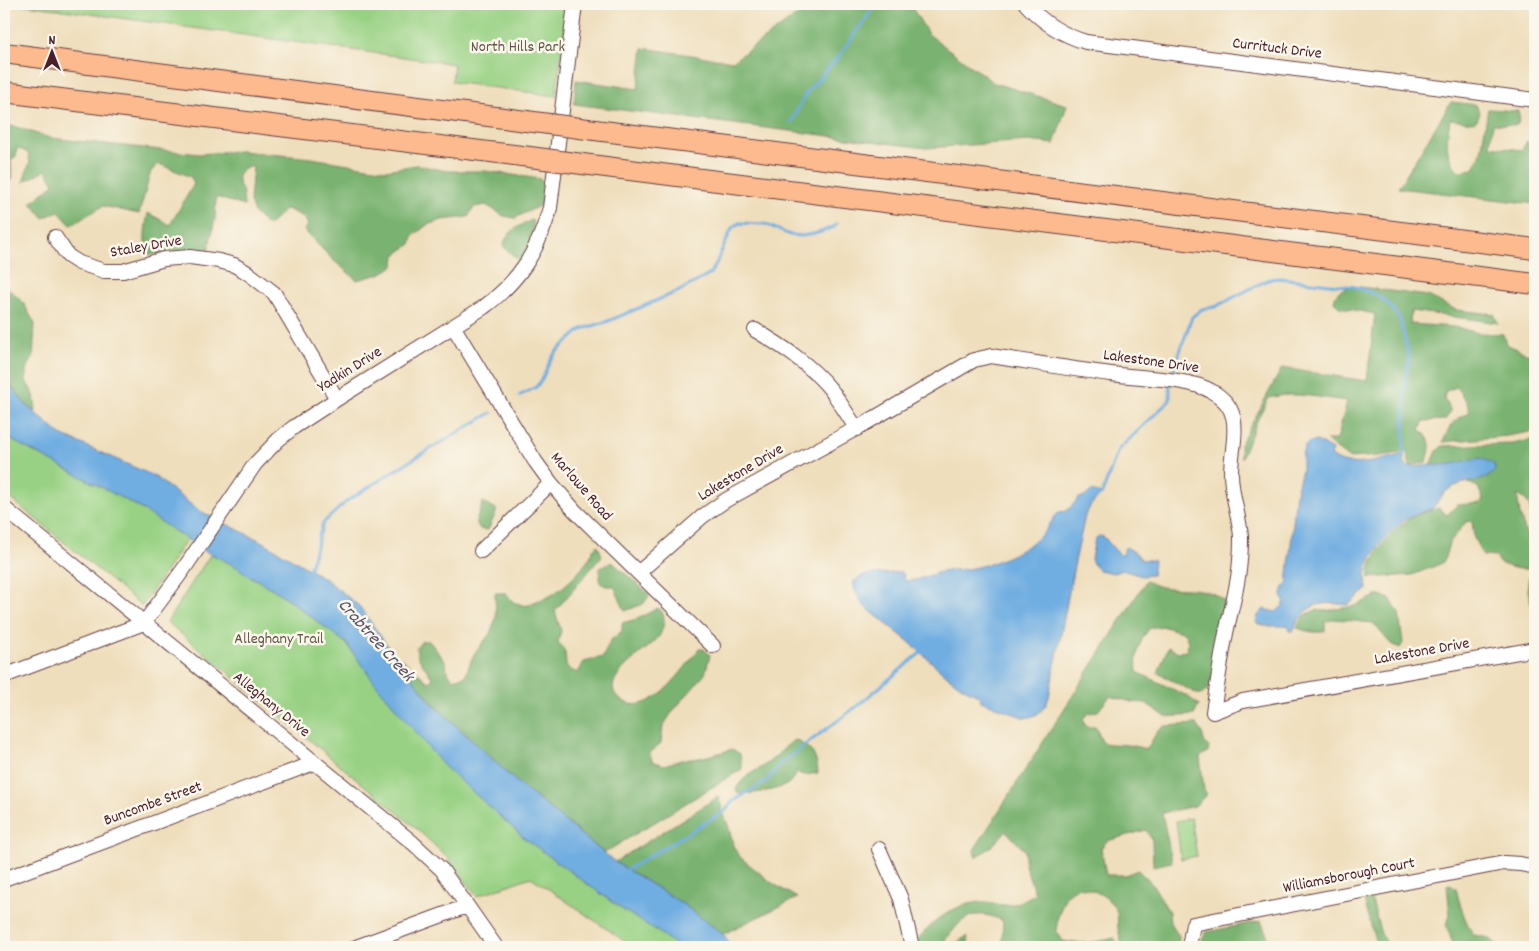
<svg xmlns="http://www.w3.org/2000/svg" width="1539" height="951" font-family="Dekko,sans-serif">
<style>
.green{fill:#98d183;stroke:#717857}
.forest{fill:#7ab371;stroke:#62694e}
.water{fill:#6fade1;stroke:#5c6686}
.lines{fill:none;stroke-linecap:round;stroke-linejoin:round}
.stream{stroke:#6fade1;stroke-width:3}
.minor-casing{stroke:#633c41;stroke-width:16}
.highway-casing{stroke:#633c41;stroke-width:22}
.minor{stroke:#fff;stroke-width:14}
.highway{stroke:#fcba8e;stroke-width:20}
.highway-bridge-casing{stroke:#633c41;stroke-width:22;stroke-linecap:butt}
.highway-bridge{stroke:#fcba8e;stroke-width:20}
.labels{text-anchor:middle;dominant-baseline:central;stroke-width:5;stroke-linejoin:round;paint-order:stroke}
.park-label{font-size:16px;fill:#615445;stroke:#fbf7ec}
.street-label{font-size:16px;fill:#4a1f2b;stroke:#fbf7ec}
.water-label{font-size:18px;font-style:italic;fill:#57516b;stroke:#fbf7ec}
</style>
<rect width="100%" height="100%" fill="#fbf7ec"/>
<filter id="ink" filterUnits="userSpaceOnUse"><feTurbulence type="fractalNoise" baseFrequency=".02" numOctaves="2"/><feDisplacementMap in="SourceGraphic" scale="10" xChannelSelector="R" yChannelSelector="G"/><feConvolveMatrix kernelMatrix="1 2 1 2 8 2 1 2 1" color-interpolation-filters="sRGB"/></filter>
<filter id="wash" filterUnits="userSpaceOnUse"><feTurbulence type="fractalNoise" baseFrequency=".0096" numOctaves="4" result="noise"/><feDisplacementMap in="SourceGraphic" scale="20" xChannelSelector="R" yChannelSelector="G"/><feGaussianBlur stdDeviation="1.12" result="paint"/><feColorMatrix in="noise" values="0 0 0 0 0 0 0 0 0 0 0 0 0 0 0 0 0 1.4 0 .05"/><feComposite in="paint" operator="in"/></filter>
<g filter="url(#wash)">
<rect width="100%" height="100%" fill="#efdebc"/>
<path class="green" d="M19,4H568L556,96L452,82L454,64Z
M4,402L195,527L142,606L4,493Z
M219,541L390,675L704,947H633L531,877L477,896L447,857L417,829L167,622Z
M1191,818L1197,856L1181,859L1176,821Z"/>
<path class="forest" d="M813,4H910L928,34L994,83L1067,105L1054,144L1029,141L926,148L574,104L576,80L638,89L643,48L733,61Z
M1451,102L1476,105L1480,113L1477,120L1473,122L1450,119C1447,139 1443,156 1459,171L1474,169L1481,153L1488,109L1518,111L1520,119L1517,125L1493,124L1490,146L1522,150L1527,141C1530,147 1531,155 1535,160V204L1398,188Z
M4,125L16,127L50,138L199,154L240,151L311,158L386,170L417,165L448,171H485L540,179L545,187V203L515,218L504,216L486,205L474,207L468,217L442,220L427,225L413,236L411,244L395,255L394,266L380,274L357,280L332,259L304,230L308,225C305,216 294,212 286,209L268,226L254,213L250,201L253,166L243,168L237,178L243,193L244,206L216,197L215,219L208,251H169L150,255C141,243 146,226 148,213L170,225L194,184L191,177L159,164L151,171L139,214L103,206L71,225L58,211L44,218L31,203L54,184L46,170L23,182L30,162L28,153L17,147L16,156L11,161L12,179L7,183L4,200Z
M532,220C536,233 528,251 518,260L503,246C508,230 518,227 532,220Z
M4,271L6,287L23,302L35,324L33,358L26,370V381L34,395L36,410L35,412L26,405L4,377Z
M1353,286L1428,296L1456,310L1494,314L1498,323L1411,311L1410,324L1455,327L1479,333L1503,334L1506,344L1535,357V431L1507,436L1443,442C1450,426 1452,419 1469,413L1467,402L1456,387L1446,391L1444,398L1451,411L1445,420L1424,421L1420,429C1433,441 1431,446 1427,462L1410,466L1407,452L1379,456L1348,458C1341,451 1333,448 1326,440H1337L1347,401C1321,398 1295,391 1269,398L1260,414L1241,458L1240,445L1282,368L1367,381L1375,314L1339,307L1334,301C1336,290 1343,289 1353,286Z
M1535,439V528C1528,515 1536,503 1517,495L1520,515L1526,534L1534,547L1535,566C1524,573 1510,567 1499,563L1497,557L1483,556L1474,538L1472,521L1466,522L1449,543L1444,561L1440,564L1412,575L1370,578C1366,558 1396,526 1413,517C1420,513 1430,511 1439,508L1447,515L1457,505L1481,503L1483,499L1478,487L1430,467L1437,451L1442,446L1513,444Z
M483,502L496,509V513L488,530L480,529L476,522Z
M598,545L602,556L555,611L561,631L558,642C561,645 564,649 565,653C567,667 563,667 578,673L584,662L603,657L610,641L622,631V623L637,619L658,608C663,611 664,615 664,621C663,628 661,636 655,641C644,653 592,683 623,701C652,718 684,668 699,649H704L710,655L705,674L673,711L663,726L661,743L650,753L652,761L664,765L681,760L699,758L720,753L732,749L740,754L742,769L604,853L519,784L434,705L397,659H402L428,682L433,679L418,657L416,648L422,641H429L446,662L447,671L453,679L465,676L474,654L490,634L496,618L495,593H506L513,602L526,606C533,602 540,600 548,597C563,590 590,564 593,549Z
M612,562L650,595L643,604L625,611L614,586H606L600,583V568Z
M1530,575L1535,580V616C1532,602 1524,590 1530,575Z
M1146,581C1151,583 1156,586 1161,587C1186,591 1211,584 1229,606L1213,681L1203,694H1197L1158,673L1168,647L1178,652L1187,651L1188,642L1185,633L1162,626L1150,628C1139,640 1135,656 1137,672L1187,696L1199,705L1194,715L1166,717L1146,703L1132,702L1110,696L1098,711L1089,713L1083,718L1084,724L1089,727H1096L1102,742C1111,746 1118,743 1127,745C1134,745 1140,748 1147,749L1157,732L1165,726L1197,724L1202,733L1205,744L1209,747L1208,752L1200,757L1204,790L1207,794L1195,806L1162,813L1172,862L1153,866L1152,840L1146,830L1107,841L1101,848L1106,875H1125L1138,870L1153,885L1169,912L1170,923L1179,936L1178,947H1121C1122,940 1119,935 1118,928C1117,923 1118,917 1117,912C1110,896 1095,890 1079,887L1066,895L1058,916L1056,931L1063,941C1081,945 1097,942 1114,938L1117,942L1114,947H1002L1003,921C989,914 973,911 960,923C951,931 947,942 935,947C931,948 924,947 919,947L917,940C936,919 957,901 987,902C992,902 997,905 1003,905C1014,906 1025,899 1035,894L1025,865V851L1006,831L992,846L976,858L974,850Z
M1376,596H1383L1390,599L1399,613L1403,643L1400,648L1390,643L1373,623L1335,619L1325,622V631C1315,634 1306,631 1297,628L1305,615L1316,610L1324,611L1355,606Z
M796,740C811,749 817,754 818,773L805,775L797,773C794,776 792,780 789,783C781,790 749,795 738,793L736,789C745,773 761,770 774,758C782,752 786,744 796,740Z
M718,797L729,828L734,848L741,858L772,883L797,898L723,934L680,902L615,862Z
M1450,884L1456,888C1460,905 1464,920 1474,935L1489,938L1500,947H1454L1446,924L1450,915L1447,885Z
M1364,900L1372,901L1381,934L1390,947H1377Z
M1261,921L1272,947C1263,947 1236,945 1231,947H1202L1203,937L1207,932Z
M967,936L969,947H950Z"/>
<path class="water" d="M4,377L26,405L61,435L154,476L198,510L265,543L327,580L359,606L397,659L434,705L519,784L615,862L680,902L723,934L733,947H678L660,933L623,910L524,838L443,765L375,683L346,643L278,592L246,574L237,567L203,550L135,505L13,441L4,430Z
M1317,441L1332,450L1331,455C1346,472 1386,459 1404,454V463L1408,467L1451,464L1480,458L1493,463L1495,467V471C1481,485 1466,479 1451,488C1442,493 1438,502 1432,509C1423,512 1414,514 1407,519C1391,529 1368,555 1366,575C1366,580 1367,585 1367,590L1348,605C1318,601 1307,603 1293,631H1290L1288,626H1265L1256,623L1257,617L1264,609L1276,612L1283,606L1285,601L1281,597L1284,587L1287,585L1296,493L1302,469V455L1305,446L1310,442Z
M1091,491L1102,494L1091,505L1085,516L1073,571L1049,697C1045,709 1039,716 1025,718L981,701L980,696L962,687L946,675L908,641L869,610L863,605L855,591L853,582L864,575L900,572L903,573L905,581C920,581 932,573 946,571C956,569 967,570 977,567C999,562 1030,549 1045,531C1050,525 1053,518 1059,512L1067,511L1079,498L1086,496Z
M1099,536L1104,537L1115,550L1121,555L1124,554V549L1126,547L1136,553L1142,560H1154L1152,575L1142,576L1122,570L1114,573L1099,570L1095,567L1091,559L1095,539Z"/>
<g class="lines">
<path class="stream" d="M791,122L807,92L840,55L876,4
M1171,377L1192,317L1202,309L1215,307L1269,279L1280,278L1354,287L1370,292L1381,298L1390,306L1400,319L1409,358L1405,384L1404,454L1402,457
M519,396L536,387L541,381L551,359L557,351L582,329L606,322L679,291L709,275L715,266L732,228L739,223L765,224L790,235L802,236L818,233L834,227L836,224
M1099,496L1102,494L1118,450L1170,400V383
M309,571L323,523L347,501L405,464L491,413
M625,871L725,811L732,802L768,780L781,763L856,707L924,650"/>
</g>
</g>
<g filter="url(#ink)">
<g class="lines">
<defs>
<path id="minor" d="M1026,4C1043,23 1062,35 1086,42L1535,100
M55,237L68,256L79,263L104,271H123L164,259L190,257L219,261L234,265L248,273L274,293L337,399
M453,326L535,461L551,483L575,511L713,646
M755,330C782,346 811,365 831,390C840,402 848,416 857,429
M4,508L413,843L442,870L496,947
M481,551L551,483
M638,573L703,516L726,500L859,427L974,360L991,356C1031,362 1071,369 1111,374C1138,378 1189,378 1211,391C1247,410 1231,442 1231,473C1231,494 1239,515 1241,536C1241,544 1241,552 1240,559C1239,584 1231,609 1226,633C1221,659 1217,686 1213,712
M4,676L144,623L183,570L255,464L278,440L294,427L337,399L484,307C520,280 538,251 550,208L575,4
M1213,712L1243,701L1535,649
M879,849L901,899L912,947
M4,879L314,763
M356,947L467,906
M1189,947L1193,924L1504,863L1520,864L1535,867"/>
<path id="highway" d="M4,53L526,121
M4,92L522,156
M595,130L1535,249
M590,165L1535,284"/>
</defs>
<use href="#minor" class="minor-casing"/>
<use href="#highway" class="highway-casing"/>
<use href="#minor" class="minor"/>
<use href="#highway" class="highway"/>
<defs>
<path id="highway-bridge" d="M526,121L595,130
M522,156L590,165"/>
</defs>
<use href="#highway-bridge" class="highway-bridge-casing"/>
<use href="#highway-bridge" class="highway-bridge"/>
</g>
</g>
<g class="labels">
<g class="park-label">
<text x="518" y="47">North Hills Park</text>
<text x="279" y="639">Alleghany Trail</text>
</g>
<g class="street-label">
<text transform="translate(1277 49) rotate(7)">Currituck Drive</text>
<text transform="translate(146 247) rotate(-10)">Staley Drive</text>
<text transform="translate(1151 362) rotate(8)">Lakestone Drive</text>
<text transform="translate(350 370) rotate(-32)">Yadkin Drive</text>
<text transform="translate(741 473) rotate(-31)">Lakestone Drive</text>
<text transform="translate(581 487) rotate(49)">Marlowe Road</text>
<text transform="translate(1422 652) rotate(-10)">Lakestone Drive</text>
<text transform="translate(271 705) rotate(39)">Alleghany Drive</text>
<text transform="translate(153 804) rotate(-20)">Buncombe Street</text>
<text transform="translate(1349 876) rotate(-11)">Williamsborough Court</text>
</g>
<g class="water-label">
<text transform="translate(375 641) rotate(48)">Crabtree Creek</text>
</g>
</g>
<rect width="1539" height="951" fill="none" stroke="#fbf7ec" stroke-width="20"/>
<g transform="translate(52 52)" stroke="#fbf7ec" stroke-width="4" paint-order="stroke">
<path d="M0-4L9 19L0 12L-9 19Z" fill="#4a1f2b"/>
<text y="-8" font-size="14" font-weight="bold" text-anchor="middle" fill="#4a1f2b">N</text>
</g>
</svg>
